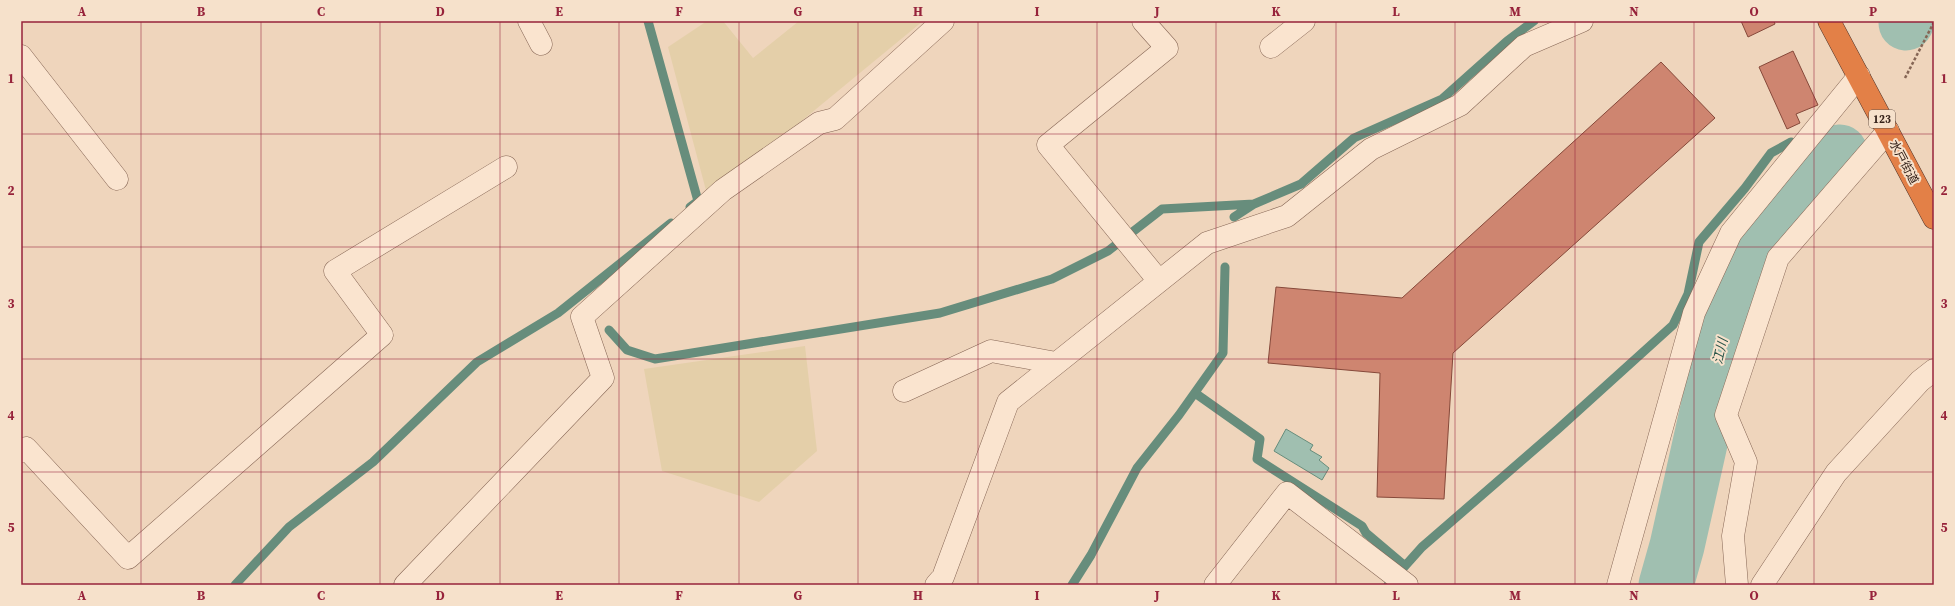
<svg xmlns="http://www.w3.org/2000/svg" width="1955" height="606" font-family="'Source Serif 4','Noto Sans JP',serif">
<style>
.farmland{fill:#e4cfa9}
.water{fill:#a0bfb0;stroke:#678d7c}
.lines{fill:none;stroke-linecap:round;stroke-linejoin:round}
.stream{stroke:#678d7c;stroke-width:9}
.river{stroke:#a0bfb0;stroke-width:55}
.building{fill:#ce8570;stroke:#86493a}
.street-casing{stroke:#866655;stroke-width:23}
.highway-casing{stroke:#53352a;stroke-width:23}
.path{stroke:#866655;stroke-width:2.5;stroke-dasharray:3 2;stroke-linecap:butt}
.street{stroke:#fae4cf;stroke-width:22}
.highway{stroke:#e38047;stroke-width:22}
.grid{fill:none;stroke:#97233b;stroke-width:1;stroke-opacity:0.55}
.labels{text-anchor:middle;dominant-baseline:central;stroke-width:4;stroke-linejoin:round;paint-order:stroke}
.shield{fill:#f6e1cb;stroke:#6f5b4f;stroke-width:1}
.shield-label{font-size:11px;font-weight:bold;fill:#35221a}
.street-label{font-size:12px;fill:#35221a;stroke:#f6e1cb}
.water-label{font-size:13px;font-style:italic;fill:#29554a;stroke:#f6e1cb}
.neatline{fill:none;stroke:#97233b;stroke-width:1.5}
.grid-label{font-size:13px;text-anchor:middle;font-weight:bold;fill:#97233b}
</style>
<rect width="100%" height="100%" fill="#efd5bc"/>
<path class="farmland" d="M707,21H723L753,58L799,21H923L708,198L668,47Z
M805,346L817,451L759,502L662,471L644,369Z"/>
<path class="water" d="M1286,429L1313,445L1310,450L1322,457L1319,460L1329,468L1322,480L1274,451Z"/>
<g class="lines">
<path class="stream" d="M648,21L698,201L690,207
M1234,217L1254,204L1301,184L1354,138L1442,99L1507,41L1534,21
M609,330L627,350L655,359L940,313L1052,279L1108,251L1162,209L1254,204
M1195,393L1260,439L1257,459L1362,526L1366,533L1405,566
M235,585L289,527L373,462L477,362L558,313L671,223
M1072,585L1091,555L1137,468L1179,415L1223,353L1225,267
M1388,585L1422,547L1558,429L1673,325L1688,294L1699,242L1745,188L1771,153L1791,142L1833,160"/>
<path class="river" d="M1906,23L1907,21
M1666,585L1677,546L1740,265L1840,152"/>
</g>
<path class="building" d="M1741,21H1774L1775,24L1748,37Z
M1793,51L1818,105L1796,114L1800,123L1787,129L1759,67Z
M1661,62L1715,118L1453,353L1444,499L1377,497L1380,373L1268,363L1276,287L1402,298Z"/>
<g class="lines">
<defs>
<path id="street" d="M529,21L541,44
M1143,21L1167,48L1048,145L1159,281
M1271,47L1304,21
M21,56L117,179
M904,391L991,351L1056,363
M21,451L26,448L128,558L382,335L335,271L506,167
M405,585L603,378L582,317L723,190L819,123L835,119L943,21
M936,585L943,577L1008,402L1207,243L1287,216L1371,149L1460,105L1524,46L1582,21
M1215,585L1287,493L1407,585
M1618,585L1694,313L1731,233L1859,76
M1737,585L1733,536L1746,462L1726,415L1778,258L1888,131
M1762,585L1836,473L1920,381L1934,370"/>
<path id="highway" d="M1829,21L1934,218"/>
</defs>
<use href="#street" class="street-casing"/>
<use href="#highway" class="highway-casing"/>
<path class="path" d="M1905,78L1934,22"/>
<use href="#street" class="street"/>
<use href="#highway" class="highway"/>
</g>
<path class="grid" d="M141,21V585M261,21V585M380,21V585M500,21V585M619,21V585M739,21V585M858,21V585M978,21V585M1097,21V585M1216,21V585M1336,21V585M1455,21V585M1575,21V585M1694,21V585M1814,21V585M21,134H1934M21,247H1934M21,359H1934M21,472H1934"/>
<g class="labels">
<rect class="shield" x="1869" y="110" width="26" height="18" rx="3"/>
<g class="shield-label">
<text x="1882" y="119">123</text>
</g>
<g class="street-label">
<text transform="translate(1904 162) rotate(62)">水戸街道</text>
</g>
<g class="water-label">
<text transform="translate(1720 351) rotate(-77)">江川</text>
</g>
</g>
<rect width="1955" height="606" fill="none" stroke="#f6e1cb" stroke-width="44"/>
<rect x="22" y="22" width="1911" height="562" class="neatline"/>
<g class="grid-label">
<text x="82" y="16">A</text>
<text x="201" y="16">B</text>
<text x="321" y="16">C</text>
<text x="440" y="16">D</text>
<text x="559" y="16">E</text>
<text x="679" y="16">F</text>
<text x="798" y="16">G</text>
<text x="918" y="16">H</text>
<text x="1037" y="16">I</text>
<text x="1157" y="16">J</text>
<text x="1276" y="16">K</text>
<text x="1396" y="16">L</text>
<text x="1515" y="16">M</text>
<text x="1634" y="16">N</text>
<text x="1754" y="16">O</text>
<text x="1873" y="16">P</text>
<text x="11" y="83">1</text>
<text x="1944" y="83">1</text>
<text x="11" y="195">2</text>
<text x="1944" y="195">2</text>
<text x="11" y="308">3</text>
<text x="1944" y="308">3</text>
<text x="11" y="420">4</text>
<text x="1944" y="420">4</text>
<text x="11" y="532">5</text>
<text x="1944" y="532">5</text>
<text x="82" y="600">A</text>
<text x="201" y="600">B</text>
<text x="321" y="600">C</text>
<text x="440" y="600">D</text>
<text x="559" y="600">E</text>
<text x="679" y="600">F</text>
<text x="798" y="600">G</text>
<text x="918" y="600">H</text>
<text x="1037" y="600">I</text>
<text x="1157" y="600">J</text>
<text x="1276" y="600">K</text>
<text x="1396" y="600">L</text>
<text x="1515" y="600">M</text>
<text x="1634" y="600">N</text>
<text x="1754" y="600">O</text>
<text x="1873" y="600">P</text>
</g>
</svg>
